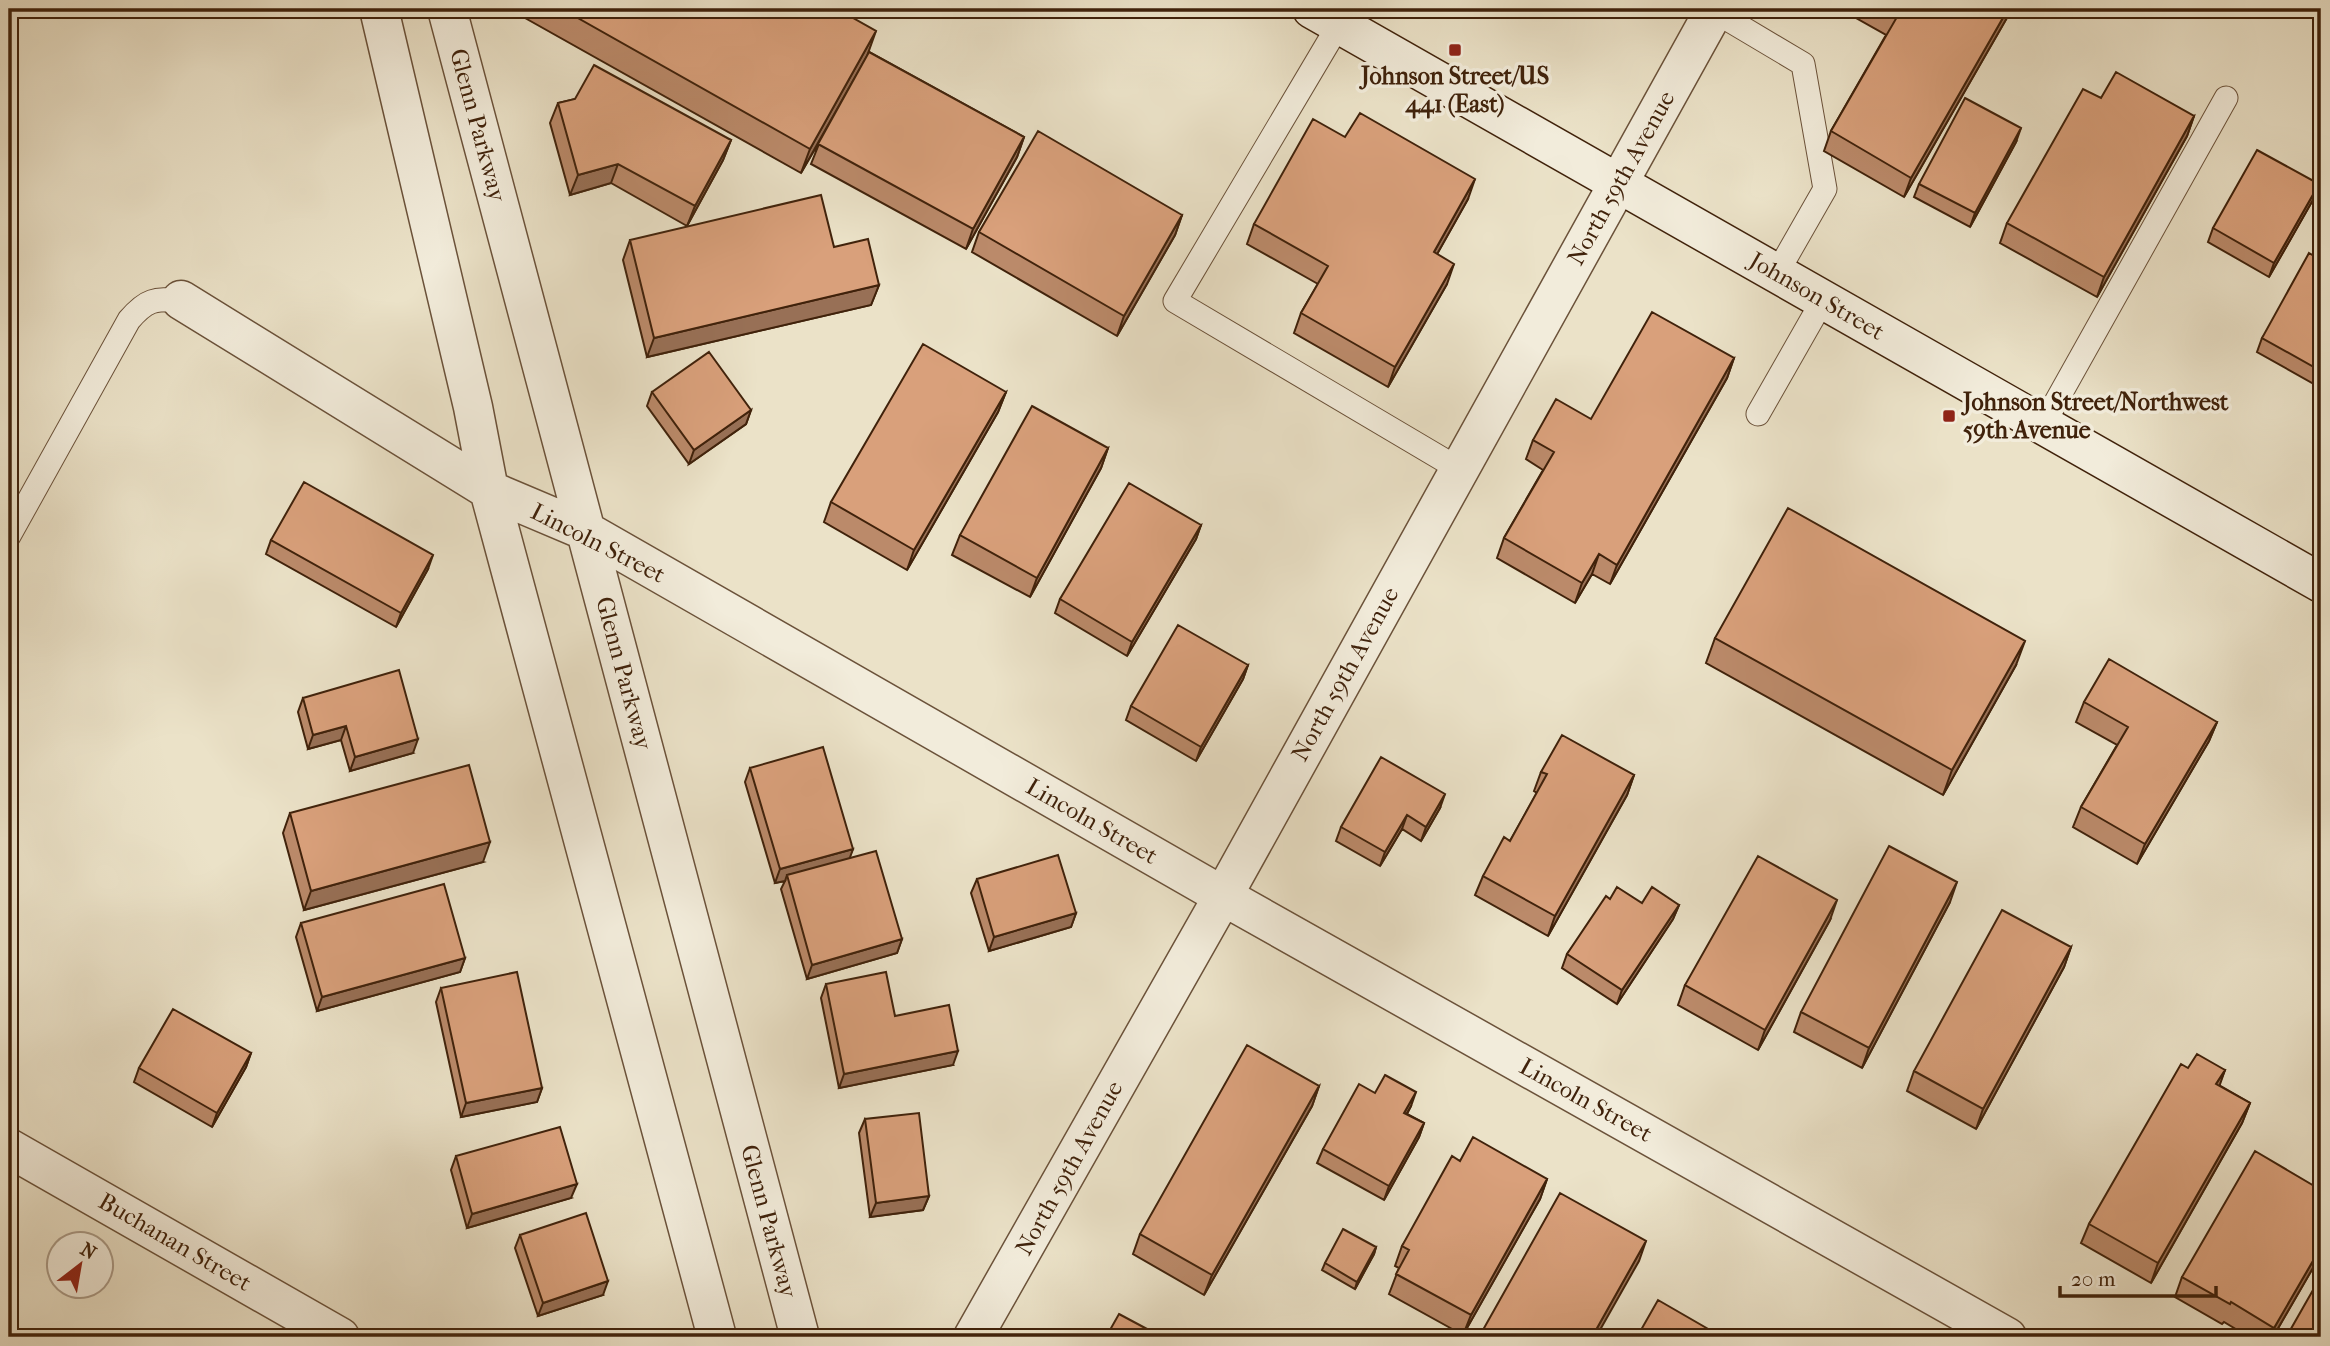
<svg xmlns="http://www.w3.org/2000/svg" width="2330" height="1346" font-family="'IM FELL French Canon',serif">
<style>
.lines{fill:none;stroke-linecap:round;stroke-linejoin:round}
.lane-casing{stroke:#6b523a;stroke-width:25}
.street-casing{stroke:#6b523a;stroke-width:41}
.secondary-casing{stroke:#40220b;stroke-width:41}
.lane{stroke:#f2ecdb;stroke-width:23}
.street{stroke:#f2ecdb;stroke-width:38}
.secondary{stroke:#f2ecdb;stroke-width:38}
.wall{fill:#bb8a6a;stroke:#40220b;stroke-width:2}
.shaded-wall{fill:#987056;stroke:#40220b;stroke-width:2}
.building{fill:#d9a07b;stroke:#40220b;stroke-width:2}
.poi-dot{fill:#8f2418;stroke:#f2ecdb;stroke-width:2.5}
.labels{text-anchor:middle;dominant-baseline:central;stroke-width:7;stroke-linejoin:round;paint-order:stroke}
.poi-label{font-size:24px;font-weight:bold;fill:#40220b;stroke:#f2ecdb}
.street-label{font-size:24px;fill:#40220b;stroke:#f2ecdb}
</style>
<rect width="100%" height="100%" fill="#ebe2c8"/>
<filter id="stains"><feTurbulence type="fractalNoise" baseFrequency=".00286" numOctaves="4"/><feColorMatrix values="0 0 0 0 .2 0 0 0 0 .09 0 0 0 0 .02 0 0 0 .5 -.17"/></filter>
<radialGradient id="worn" r=".72"><stop offset=".6" stop-color="#630" stop-opacity="0"/><stop offset="1" stop-color="#630" stop-opacity=".3"/></radialGradient>
<g class="lines">
<defs>
<path id="lane" d="M1714,11L1803,64L1825,189L1777,273
M1344,16L1175,301L1459,469
M1758,414L1823,300
M2043,425L2226,98
M9,536L129,320C147,299 154,299 181,300"/>
<path id="street" d="M379,9L473,407L489,490L717,1337
M447,9L800,1337
M181,300L489,490L586,531L1223,896L2007,1337
M9,1148L340,1337
M973,1337L1223,896L1715,9"/>
<path id="secondary" d="M1312,9L2321,583"/>
</defs>
<use href="#lane" class="lane-casing"/>
<use href="#street" class="street-casing"/>
<use href="#secondary" class="secondary-casing"/>
<use href="#lane" class="lane"/>
<use href="#street" class="street"/>
<use href="#secondary" class="secondary"/>
</g>
<path class="wall" d="M509,9H837L869,52L1024,137L1017,157L966,249L811,164L821,139L801,173Z
M1840,9H2012L1904,197L1824,151L1831,131L1886,35Z
M575,99L731,140L723,160L687,226L611,183L570,195L550,123L558,103Z
M2194,116L2187,136L2097,297L2000,243L2007,223Z
M1345,137L1468,199L1437,254L1447,284L1388,387L1294,333L1301,313L1318,284L1247,244L1254,224Z
M2016,142L1970,227L1914,197L1919,184Z
M2314,198L2269,277L2208,242L2213,228Z
M1182,215L1175,235L1117,336L972,252L979,232Z
M630,240L834,247L879,285L871,305L647,357L623,260Z
M2321,260V388L2257,352L2262,338Z
M1734,358L1727,378L1610,584L1592,574L1575,603L1497,558L1504,538L1543,470L1526,459L1533,440L1591,419Z
M652,392L751,410L746,424L689,464L647,406Z
M1006,392L998,412L907,570L824,522L831,502Z
M1108,448L1101,468L1030,597L952,555L960,535Z
M1201,525L1196,539L1127,656L1055,613L1060,599Z
M271,540L428,569L396,627L266,554Z
M1715,638L2016,665L1943,795L1706,663Z
M1248,665L1243,679L1196,761L1126,720L1131,706Z
M303,698L413,753L350,771L341,740L308,749L298,712Z
M2084,702L2217,722L2209,741L2137,864L2073,827L2081,807L2117,745L2076,722Z
M750,768L853,849L849,858L902,939L897,953L807,979L781,889L785,881L775,883L745,782Z
M1541,772L1634,775L1627,795L1548,936L1475,895L1483,876L1510,841L1537,793L1534,791Z
M1440,808L1421,841L1402,829L1380,866L1336,841L1341,827Z
M290,813L483,862L304,910L283,833Z
M977,879L1076,913L1071,927L989,951L971,893Z
M1610,899L1642,903L1679,905L1673,919L1617,1004L1562,968L1567,954Z
M1950,902L1862,1068L1794,1032L1801,1012Z
M1830,920L1758,1050L1678,1005L1685,985Z
M301,923L465,958L460,972L317,1011L296,937Z
M2071,947L2064,967L1976,1129L1907,1091L1914,1071Z
M826,984L895,1016L953,1065L839,1088L821,998Z
M441,988L542,1088L537,1102L461,1117L436,1002Z
M251,1053L246,1067L212,1127L134,1082L139,1068Z
M2188,1068L2225,1070L2219,1085L2250,1103L2242,1123L2151,1283L2081,1243L2089,1224Z
M1319,1086L1312,1106L1204,1295L1133,1254L1140,1234Z
M1375,1093L1411,1106L1407,1114L1424,1123L1419,1137L1384,1200L1317,1163L1323,1149Z
M865,1119L929,1196L923,1210L870,1217L859,1133Z
M456,1156L571,1198L467,1228L451,1170Z
M1460,1161L1547,1179L1540,1199L1463,1335L1389,1294L1399,1268L1395,1266L1402,1246Z
M2321,1190V1254L2273,1337H2249L2224,1322L2222,1324L2175,1297L2182,1277Z
M520,1235L603,1295L538,1316L515,1248Z
M1376,1247L1374,1254L1355,1289L1322,1270L1325,1263Z"/>
<path class="shaded-wall" d="M2008,9H2012L1904,197L1911,178Z
M876,31L867,56L801,173L810,149Z
M2194,116L2187,136L2097,297L2104,277Z
M2021,128L2016,142L1970,227L1975,213Z
M1024,137L1017,157L966,249L973,229Z
M731,140L723,160L687,226L695,206Z
M618,164L611,183L570,195L578,175Z
M1475,179L1468,199L1427,272L1434,252Z
M2319,184L2314,198L2269,277L2274,263Z
M1182,215L1175,235L1117,336L1124,316Z
M1454,264L1447,284L1388,387L1395,367Z
M879,285L871,305L647,357L654,338Z
M1734,358L1727,378L1610,584L1617,565Z
M1006,392L998,412L907,570L914,550Z
M751,410L746,424L689,464L694,450Z
M1108,448L1101,468L1030,597L1037,578Z
M1201,525L1196,539L1127,656L1132,642Z
M1599,554L1592,574L1575,603L1582,583Z
M433,555L428,569L396,627L401,613Z
M2025,641L2016,665L1943,795L1952,770Z
M1248,665L1243,679L1196,761L1201,747Z
M2217,722L2209,741L2137,864L2145,844Z
M346,726L341,740L308,749L313,735Z
M418,739L413,753L350,771L355,757Z
M1634,775L1627,795L1548,936L1555,916Z
M1445,794L1440,808L1421,841L1426,827Z
M1407,815L1402,829L1380,866L1385,852Z
M490,842L483,862L304,910L311,891Z
M853,849L848,863L787,875L785,881L775,883L780,869Z
M1957,882L1950,902L1862,1068L1869,1048Z
M1837,900L1830,920L1758,1050L1765,1030Z
M1679,905L1673,919L1617,1004L1622,990Z
M1076,913L1071,927L989,951L994,937Z
M902,939L897,953L807,979L812,965Z
M2071,947L2064,967L1976,1129L1983,1109Z
M465,958L460,972L317,1011L322,997Z
M958,1051L953,1065L839,1088L844,1074Z
M251,1053L246,1067L212,1127L217,1113Z
M2225,1070L2218,1090L2216,1084Z
M1319,1086L1312,1106L1204,1295L1212,1275Z
M542,1088L537,1102L461,1117L466,1103Z
M1416,1092L1411,1106L1399,1127L1404,1113Z
M2250,1103L2242,1123L2151,1283L2158,1263Z
M1424,1123L1419,1137L1384,1200L1389,1186Z
M1547,1179L1540,1199L1463,1335L1471,1315Z
M577,1184L571,1198L467,1228L472,1214Z
M929,1196L923,1210L870,1217L876,1203Z
M1646,1241L1639,1261L1596,1337H1592Z
M1376,1247L1374,1254L1355,1289L1357,1282Z
M2321,1247V1254L2273,1337H2271L2274,1328Z
M608,1281L603,1295L538,1316L543,1303Z"/>
<path class="building" d="M562,9H837L876,31L810,149Z
M1882,9H2008L1911,178L1831,131L1897,17Z
M869,52L1024,137L973,229L818,144Z
M594,65L731,140L695,206L618,164L578,175L558,103L575,99Z
M2116,72L2194,116L2104,277L2007,223L2083,89L2101,98Z
M1965,98L2021,128L1975,213L1919,184Z
M1360,113L1475,179L1434,252L1454,264L1395,367L1301,313L1328,266L1254,224L1313,119L1345,137Z
M1038,131L1182,215L1124,316L979,232Z
M2257,150L2319,184L2274,263L2213,228Z
M821,195L834,247L868,239L879,285L654,338L630,240Z
M2309,253L2321,260V371L2262,338Z
M1652,312L1734,358L1617,565L1599,554L1582,583L1504,538L1554,452L1533,440L1556,399L1591,419Z
M923,344L1006,392L914,550L831,502Z
M709,352L751,410L694,450L652,392Z
M1032,406L1108,448L1037,578L960,535Z
M304,482L433,555L401,613L271,540Z
M1129,483L1201,525L1132,642L1060,599Z
M1788,508L2025,641L1952,770L1715,638Z
M1178,625L1248,665L1201,747L1131,706Z
M2109,659L2217,722L2145,844L2081,807L2128,727L2084,702Z
M399,670L418,739L355,757L346,726L313,735L303,698Z
M1562,735L1634,775L1555,916L1483,876L1504,837L1510,841L1547,774L1541,772Z
M823,747L853,849L780,869L750,768Z
M1381,757L1445,794L1426,827L1407,815L1385,852L1341,827Z
M469,765L490,842L311,891L290,813Z
M1889,846L1957,882L1869,1048L1801,1012Z
M876,851L902,939L812,965L787,875Z
M1058,855L1076,913L994,937L977,879Z
M1758,856L1837,900L1765,1030L1685,985Z
M444,884L465,958L322,997L301,923Z
M1617,887L1642,903L1652,887L1679,905L1622,990L1567,954L1606,896L1610,899Z
M2002,910L2071,947L1983,1109L1914,1071Z
M517,972L542,1088L466,1103L441,988Z
M886,972L895,1016L949,1005L958,1051L844,1074L826,984Z
M173,1009L251,1053L217,1113L139,1068Z
M1247,1045L1319,1086L1212,1275L1140,1234Z
M2197,1054L2225,1070L2216,1084L2250,1103L2158,1263L2089,1224L2181,1064L2188,1068Z
M1385,1075L1416,1092L1404,1113L1424,1123L1389,1186L1323,1149L1359,1084L1375,1093Z
M919,1113L929,1196L876,1203L865,1119Z
M560,1127L577,1184L472,1214L456,1156Z
M1473,1137L1547,1179L1471,1315L1396,1274L1409,1250L1402,1246L1452,1156L1460,1161Z
M2255,1151L2321,1190V1247L2274,1328L2231,1302L2230,1304L2182,1277Z
M1560,1193L1646,1241L1592,1337H1479Z
M586,1213L608,1281L543,1303L520,1235Z
M1343,1229L1376,1247L1357,1282L1325,1263Z
M2321,1276V1337H2293L2288,1334Z
M1658,1300L1722,1337H1637Z
M1119,1314L1162,1337H1106Z"/>
<g class="poi-dot">
<rect x="1448" y="43" width="14" height="14" rx="3.5"/>
<rect x="1942" y="409" width="14" height="14" rx="3.5"/>
</g>
<g class="labels">
<g class="poi-label">
<text x="1455" y="76">Johnson Street/US<tspan x="1455" dy="28">441 (East)</tspan></text>
<text x="1963" y="402" text-anchor="start">Johnson Street/Northwest<tspan x="1963" dy="28">59th Avenue</tspan></text>
</g>
<g class="street-label">
<text transform="translate(478 125) rotate(75)">Glenn Parkway</text>
<text transform="translate(1621 178) rotate(-61)">North 59th Avenue</text>
<text transform="translate(1817 296) rotate(30)">Johnson Street</text>
<text transform="translate(598 543) rotate(27)">Lincoln Street</text>
<text transform="translate(624 673) rotate(75)">Glenn Parkway</text>
<text transform="translate(1345 674) rotate(-61)">North 59th Avenue</text>
<text transform="translate(1092 821) rotate(30)">Lincoln Street</text>
<text transform="translate(1586 1100) rotate(29)">Lincoln Street</text>
<text transform="translate(1069 1168) rotate(-61)">North 59th Avenue</text>
<text transform="translate(769 1221) rotate(75)">Glenn Parkway</text>
<text transform="translate(175 1242) rotate(30)">Buchanan Street</text>
</g>
</g>
<rect width="2330" height="1346" fill="none" stroke="#ebe2c8" stroke-width="35"/>
<rect x="10" y="10" width="2309" height="1325" fill="none" stroke="#40220b" stroke-width="3.5"/>
<rect x="18" y="18" width="2295" height="1311" fill="none" stroke="#40220b" stroke-width="2"/>
<g transform="translate(80 1265) rotate(31)"><circle r="33" fill="#f2ecdb" stroke="#ab9b88" stroke-width="2"/>
<path d="M0-5L12 26L0 18L-12 26Z" fill="#8f2418"/>
<text y="-10" font-size="19" font-weight="bold" text-anchor="middle" fill="#40220b">N</text>
</g>
<path d="M2060 1286v10h156v-10" fill="none" stroke="#40220b" stroke-width="3.5"/>
<text x="2071" y="1286" font-size="21" fill="#40220b" stroke="#f2ecdb" stroke-width="5" paint-order="stroke">20 m</text>
<rect width="100%" height="100%" filter="url(#stains)"/>
<rect width="100%" height="100%" fill="url(#worn)"/>
</svg>
